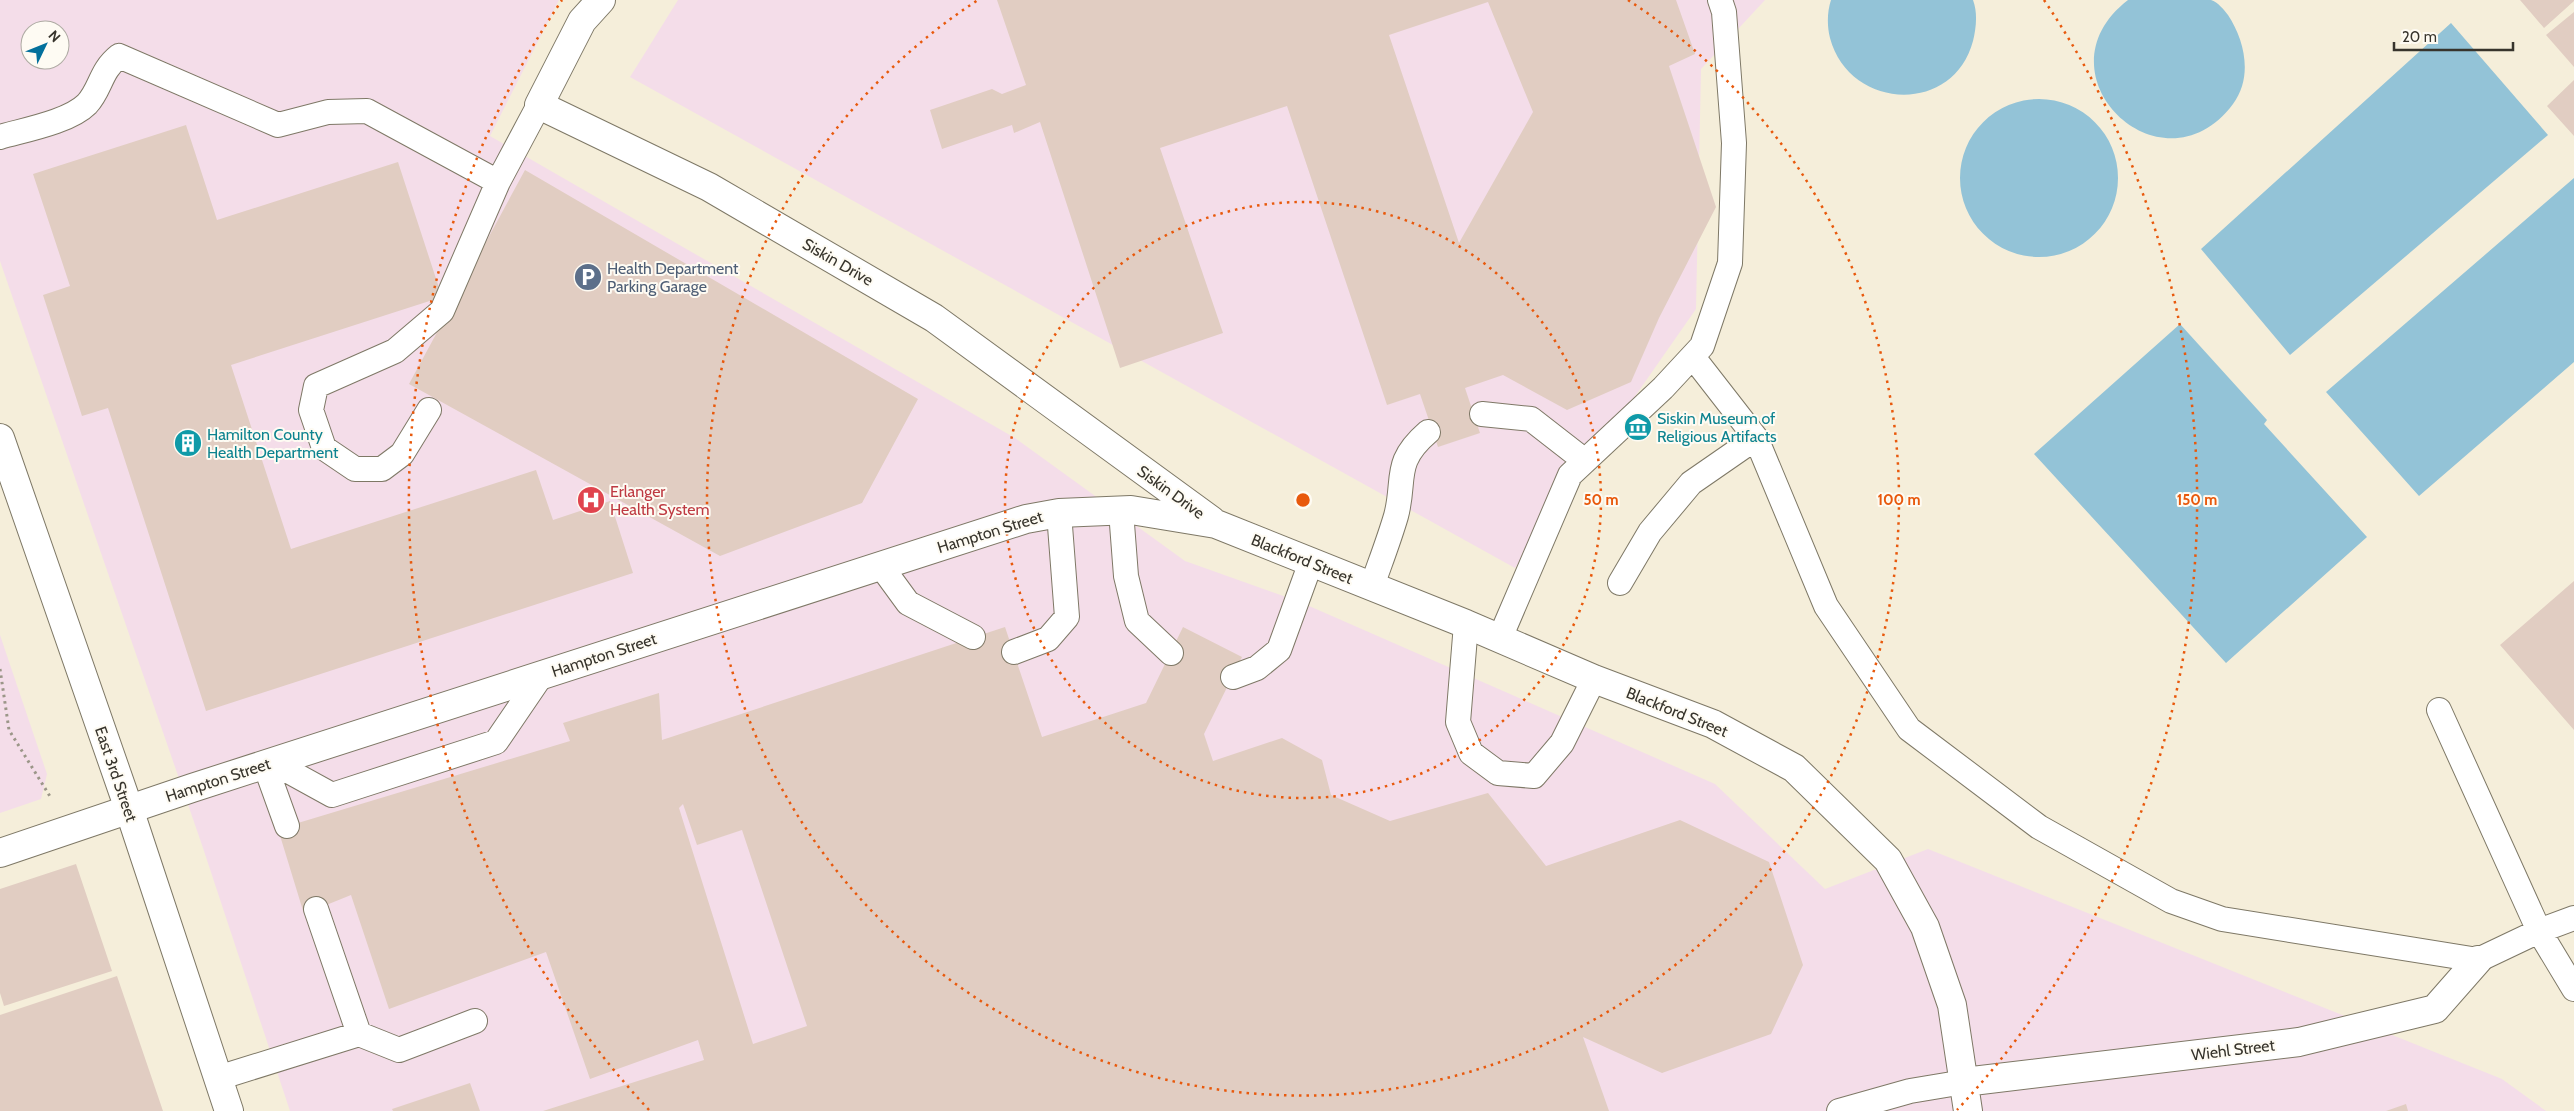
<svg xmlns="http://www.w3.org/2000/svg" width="2574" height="1111" font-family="Cabin,sans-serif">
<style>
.medical{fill:#f4dde9;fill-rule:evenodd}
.water{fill:#93c3d7}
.building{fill:#e1cdc2;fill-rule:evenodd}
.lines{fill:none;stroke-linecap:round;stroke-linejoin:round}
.lane-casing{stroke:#7e7866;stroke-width:26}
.street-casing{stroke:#7e7866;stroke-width:30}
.secondary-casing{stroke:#7e7866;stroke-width:30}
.path{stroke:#9b9688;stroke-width:3;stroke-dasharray:2.5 4;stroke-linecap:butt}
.lane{stroke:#fff;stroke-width:24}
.street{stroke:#fff;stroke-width:28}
.secondary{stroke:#fff;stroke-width:28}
.ring{fill:none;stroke:#e8590c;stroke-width:2.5;stroke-dasharray:2.5 5}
.labels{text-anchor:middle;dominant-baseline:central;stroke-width:4;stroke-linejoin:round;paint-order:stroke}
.street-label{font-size:16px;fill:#37342c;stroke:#fefbf3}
.service-label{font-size:16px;fill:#4e5e75;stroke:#fefbf3;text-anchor:start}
.culture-label{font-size:16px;fill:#0d838f;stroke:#fefbf3;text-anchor:start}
.health-label{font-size:16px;fill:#be3a42;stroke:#fefbf3;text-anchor:start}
.centre{fill:#e8590c;stroke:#fefbf3;stroke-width:2.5}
.ring-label{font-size:15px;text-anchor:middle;font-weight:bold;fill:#e8590c;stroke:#fefbf3;stroke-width:4;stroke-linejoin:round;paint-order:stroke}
</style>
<rect width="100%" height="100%" fill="#f5eeda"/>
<path class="medical" d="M0,0H559L490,136L1015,438L1185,561L1300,602L1715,784L1825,889L1928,849L2502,1079L2546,1111H290L202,845L0,261ZM30,30H60V60H30Z
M678,0H1765L1701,69L1696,309L1515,568L630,77Z
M0,635L47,774L41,799L0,813Z"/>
<path class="water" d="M1831,0H1973C1978,13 1976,29 1973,41C1953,116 1849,110 1830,38C1827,26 1827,12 1831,0Z
M2128,0C2149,0 2171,0 2192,0C2198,0 2206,0 2211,0C2218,2 2224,10 2228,15C2245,41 2253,77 2233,104C2162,199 2032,74 2128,0Z
M2451,23L2548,135L2290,355L2201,249Z
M1960 178a79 79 0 1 1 158 0a79 79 0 1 1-158 0Z
M2574,178V362L2419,496L2326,392Z
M2180,324L2267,420L2264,424L2367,537L2226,663L2034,454Z"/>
<path class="building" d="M997,0H1676L1695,54L1669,66L1716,207L1659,318L1631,382L1567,410L1503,375L1465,388L1480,433L1438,447L1420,394L1387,405L1287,106L1160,148L1223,333L1120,368L1040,122L1014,133L1012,125L942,149L930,110L992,89L1002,94L1026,85ZM1488,2L1533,112L1459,243L1389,35Z
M2520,0H2574V1L2544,28Z
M2574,12V67L2546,35Z
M2574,80V136L2547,106Z
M186,125L217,220L398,162L442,297L231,365L291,549L536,470L553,520L610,501L633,573L206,711L108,408L82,416L43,295L70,286L33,174Z
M525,170L918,399L862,503L720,556L409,384Z
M2574,581V730L2500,645Z
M1005,627L1042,737L1146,703L1183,627L1242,657L1204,734L1213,761L1282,738L1322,760L1331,795L1390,821L1488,793L1546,866L1680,820L1769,862L1803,965L1771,1034L1662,1073L1583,1037L1609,1111H543L704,1060L698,1040L590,1079L546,952L389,1009L351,895L304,914L278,829L570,741L563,723L659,693L662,740ZM683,804L697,845L742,830L807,1026L753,1044L679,808Z
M76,864L112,971L4,1006L0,993V889Z
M117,976L163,1111H0V1015Z
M470,1083L480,1111H393L392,1109Z
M2406,1104L2408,1111H2386Z"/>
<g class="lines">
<defs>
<path id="lane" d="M0,137C24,130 69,122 87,104C101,89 100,71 119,56L278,125L328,112L367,111L498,182L442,311L395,351L316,386L311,410L324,448L355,469H382L402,454L429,410
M498,182L539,105
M1482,414L1531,419L1585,461
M1756,438L1826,606L1909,729L2039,827L2171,901L2222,919L2478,960L2539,931L2574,918
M1121,511L1126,576L1137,621L1171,653
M881,566L908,603L973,637
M1620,583L1650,532L1691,483L1756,438L1693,357
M1372,586C1380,563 1389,540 1396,516C1406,479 1392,463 1428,432
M1466,624L1458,722L1471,753L1498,773L1534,776L1562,743L1594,679
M1500,638L1570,475L1663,388L1702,346L1730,263L1734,143L1724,12L1720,0
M1014,652L1048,639L1067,617L1059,513
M1233,677L1257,668L1279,650L1311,562
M2439,710L2539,931L2574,989
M272,762L332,795L496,742L541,676
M265,765L287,826
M316,909L359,1034
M218,1078L359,1034L399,1050L475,1021
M1839,1111L1910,1091L1964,1082"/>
<path id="street" d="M601,0L582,21L539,105L709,187L934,318L1211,520
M0,853L192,788L1026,519L1059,513L1131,510L1216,524L1466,624L1594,679L1713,724L1794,768L1888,860L1925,927L1952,1005L1968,1111
M1964,1082L2299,1042L2435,1009L2478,960"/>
<path id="secondary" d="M0,438L129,809L229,1111"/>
</defs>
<use href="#lane" class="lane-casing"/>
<use href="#street" class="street-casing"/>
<use href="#secondary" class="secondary-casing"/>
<path class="path" d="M0,669L9,730L51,798"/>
<use href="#lane" class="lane"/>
<use href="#street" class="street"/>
<use href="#secondary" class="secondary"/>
</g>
<g class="ring">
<circle cx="1303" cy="500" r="298"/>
<path d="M1628 0A596 596 0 1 1 978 0"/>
<path d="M649 1110A894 894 0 0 1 562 0M2044 0A894 894 0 0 1 1957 1110"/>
</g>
<defs>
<symbol id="parking-disc" viewBox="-11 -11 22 22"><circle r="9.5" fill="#5c6f8a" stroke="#fefbf3"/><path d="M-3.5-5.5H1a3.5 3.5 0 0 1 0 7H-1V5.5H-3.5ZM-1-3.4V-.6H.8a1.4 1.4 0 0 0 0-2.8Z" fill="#fff"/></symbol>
<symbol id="museum-disc" viewBox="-11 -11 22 22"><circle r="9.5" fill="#0f9aa8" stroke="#fefbf3"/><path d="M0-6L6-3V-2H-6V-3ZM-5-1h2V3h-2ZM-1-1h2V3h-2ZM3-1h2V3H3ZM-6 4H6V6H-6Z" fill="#fff"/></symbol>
<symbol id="building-disc" viewBox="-11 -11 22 22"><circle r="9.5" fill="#0f9aa8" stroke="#fefbf3"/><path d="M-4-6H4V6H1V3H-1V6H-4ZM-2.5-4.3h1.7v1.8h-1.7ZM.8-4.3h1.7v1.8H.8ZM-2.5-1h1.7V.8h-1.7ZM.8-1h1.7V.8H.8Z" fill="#fff"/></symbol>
<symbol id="hospital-disc" viewBox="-11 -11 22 22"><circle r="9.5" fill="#e0444e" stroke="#fefbf3"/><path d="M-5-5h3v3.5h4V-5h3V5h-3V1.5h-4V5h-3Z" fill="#fff"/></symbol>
</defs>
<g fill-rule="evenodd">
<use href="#parking-disc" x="572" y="261" width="32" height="32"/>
<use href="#museum-disc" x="1622" y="411" width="32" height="32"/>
<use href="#building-disc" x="172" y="427" width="32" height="32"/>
<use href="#hospital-disc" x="575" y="484" width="32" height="32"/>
</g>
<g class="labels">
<g class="street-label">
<text transform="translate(838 262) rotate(30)">Siskin Drive</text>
<text transform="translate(1171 492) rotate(36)">Siskin Drive</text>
<text transform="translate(990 532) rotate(-17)">Hampton Street</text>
<text transform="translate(1302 559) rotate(22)">Blackford Street</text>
<text transform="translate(604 655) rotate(-18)">Hampton Street</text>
<text transform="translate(1677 712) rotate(22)">Blackford Street</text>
<text transform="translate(116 774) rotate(71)">East 3rd Street</text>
<text transform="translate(218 780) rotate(-18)">Hampton Street</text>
<text transform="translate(2233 1050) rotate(-7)">Wiehl Street</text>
</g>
<g class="service-label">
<text x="607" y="268">Health Department<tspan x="607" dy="18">Parking Garage</tspan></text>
</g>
<g class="culture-label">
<text x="1657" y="418">Siskin Museum of<tspan x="1657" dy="18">Religious Artifacts</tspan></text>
<text x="207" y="434">Hamilton County<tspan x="207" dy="18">Health Department</tspan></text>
</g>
<g class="health-label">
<text x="610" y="491">Erlanger<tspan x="610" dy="18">Health System</tspan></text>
</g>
</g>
<circle cx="1303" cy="500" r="8" class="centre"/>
<g class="ring-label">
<text x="1601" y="505">50 m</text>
<text x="1899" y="505">100 m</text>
<text x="2197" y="505">150 m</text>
</g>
<g transform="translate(45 45) rotate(47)"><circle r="24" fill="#fefbf3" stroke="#aeaba3"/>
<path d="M0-4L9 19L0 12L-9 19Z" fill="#03709c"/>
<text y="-8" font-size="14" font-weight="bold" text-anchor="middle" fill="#37342c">N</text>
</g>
<path d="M2394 42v8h119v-8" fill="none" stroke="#37342c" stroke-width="2.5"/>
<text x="2402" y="42" font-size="15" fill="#37342c" stroke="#fefbf3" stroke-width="4" paint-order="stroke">20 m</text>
</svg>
